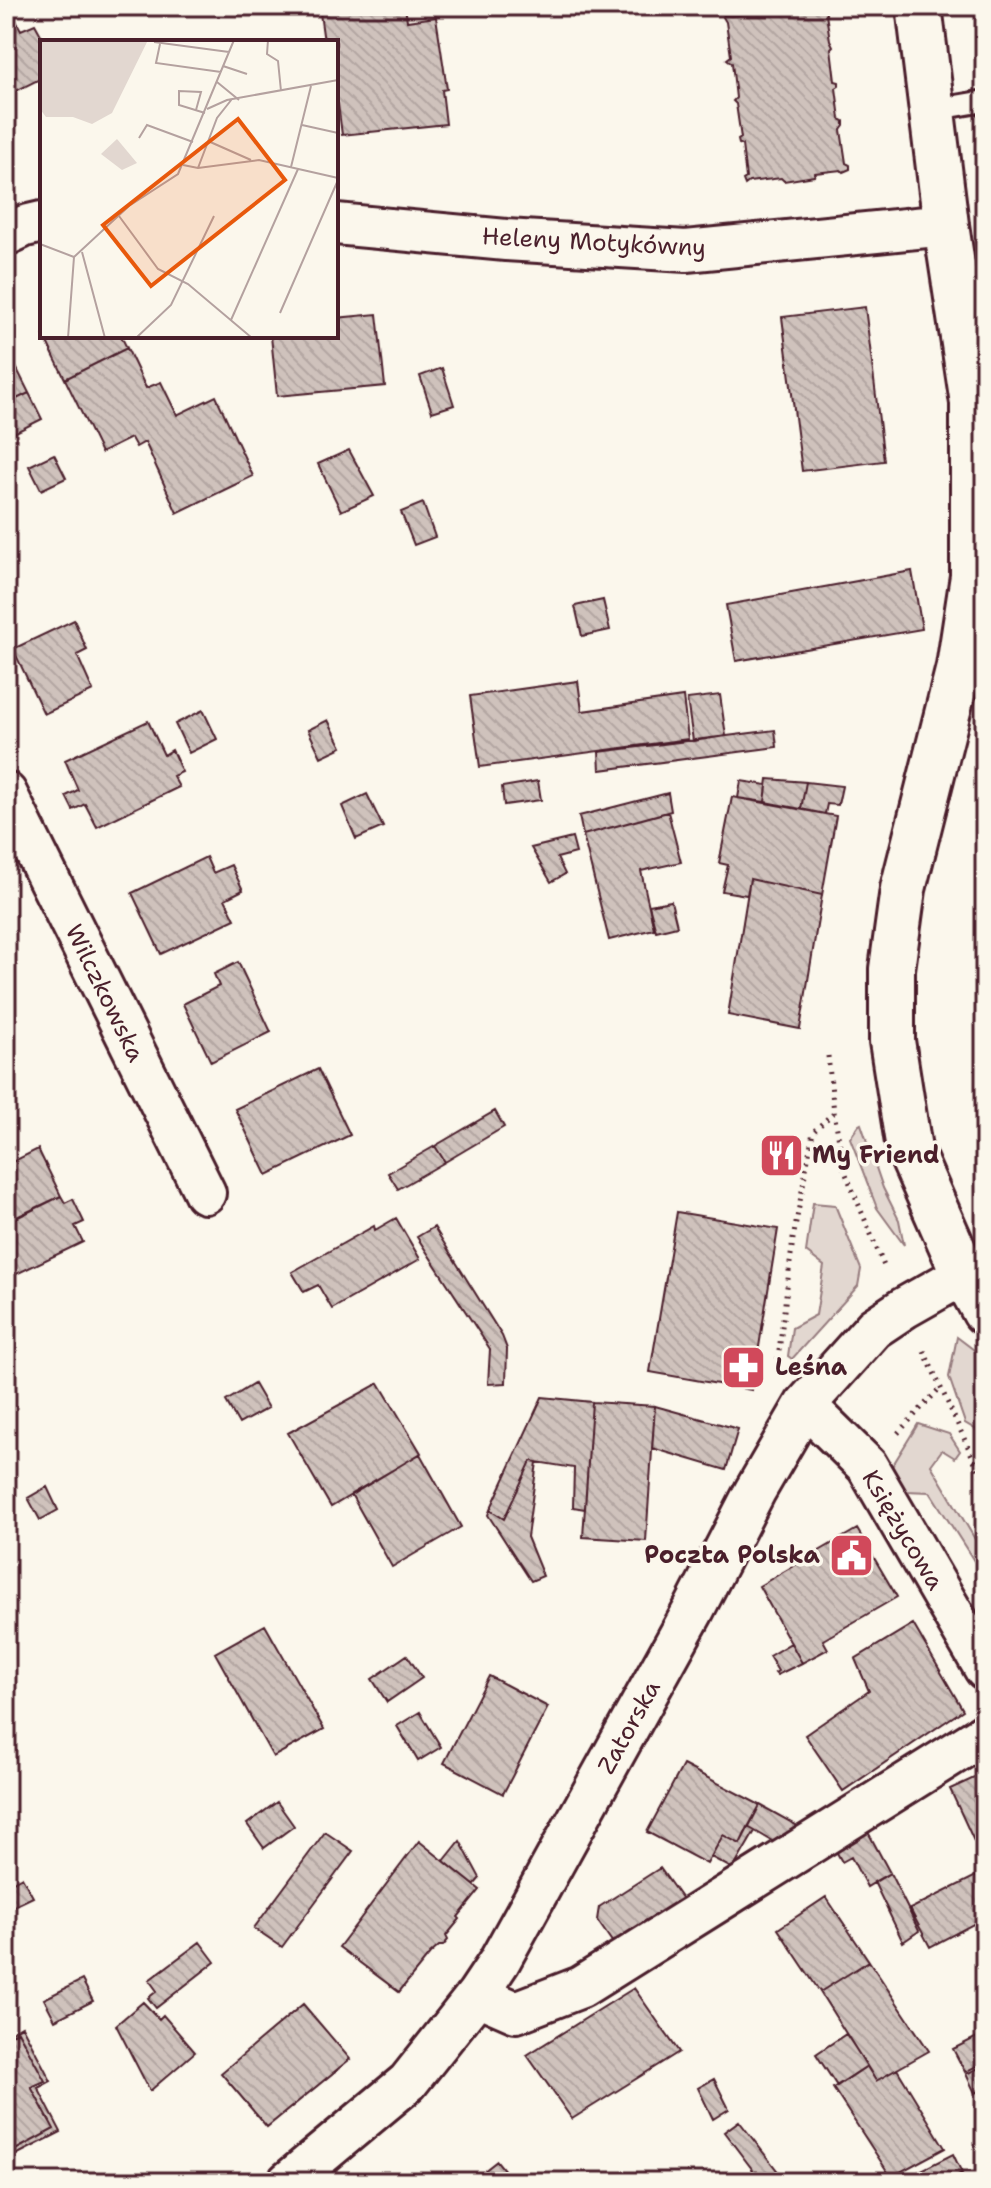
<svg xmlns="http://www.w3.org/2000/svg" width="991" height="2188" font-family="'Shantell Sans',sans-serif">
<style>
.grass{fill:#e2d7d0;stroke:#967b7e;stroke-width:2}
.building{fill:url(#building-back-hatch);stroke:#4a1f2b;stroke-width:2}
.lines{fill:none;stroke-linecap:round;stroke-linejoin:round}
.service-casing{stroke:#4a1f2b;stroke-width:26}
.minor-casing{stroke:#4a1f2b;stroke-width:46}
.tertiary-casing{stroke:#4a1f2b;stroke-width:50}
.path{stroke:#4a1f2b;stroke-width:5;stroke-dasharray:2 6;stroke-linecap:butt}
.service{stroke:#fbf7ec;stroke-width:20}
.minor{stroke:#fbf7ec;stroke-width:40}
.tertiary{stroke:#fbf7ec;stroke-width:44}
.labels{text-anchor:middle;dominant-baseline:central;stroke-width:7;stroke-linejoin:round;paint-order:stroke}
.street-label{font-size:24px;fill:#4a1f2b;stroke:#fbf7ec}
.poi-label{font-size:24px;font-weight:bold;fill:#4a1f2b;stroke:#fbf7ec;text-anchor:start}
.inset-road{fill:none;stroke:#b4a19f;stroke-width:2}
.view{fill:#e8590c;fill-opacity:0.15;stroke:#e8590c;stroke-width:4}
.inset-edge{fill:none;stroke:#4a1f2b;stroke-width:4}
</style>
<defs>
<pattern id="building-back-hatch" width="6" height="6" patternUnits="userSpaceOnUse" patternTransform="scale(2)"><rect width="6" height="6" fill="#cfc2bc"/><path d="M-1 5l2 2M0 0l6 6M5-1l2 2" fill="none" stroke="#b3a6a2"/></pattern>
</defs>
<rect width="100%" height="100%" fill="#fbf7ec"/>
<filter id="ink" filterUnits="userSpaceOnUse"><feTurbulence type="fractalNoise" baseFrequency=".0125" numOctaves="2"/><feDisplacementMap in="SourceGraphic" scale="16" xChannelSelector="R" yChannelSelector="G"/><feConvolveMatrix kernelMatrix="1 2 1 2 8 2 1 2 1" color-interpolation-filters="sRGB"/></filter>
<g filter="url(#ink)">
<path class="grass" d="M861,1124L883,1188L899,1220L904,1245L877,1208L850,1138L859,1125Z
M813,1203L835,1205L861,1269L858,1286L792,1359L788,1356L792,1328L816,1315L824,1266L806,1252Z
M957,1337L978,1353L985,1366V1435L965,1423L949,1377Z
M918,1424L949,1434L960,1451L955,1458L942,1450L931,1465L985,1556V1578L930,1492L906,1491L891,1468Z"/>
<path class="building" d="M6,6H8L21,30L35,24L45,42H42V78L6,96Z
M319,6H405L407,21L436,17L447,89L442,90L446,124L342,135L338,104H336V42H324Z
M786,6H827L825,8L830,40L833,46L831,48L835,81L839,82V86L836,88L840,119L844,121V126L841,130L846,163L850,165V169L843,172L841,170L815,173L814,176L784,181L781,178L749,182L745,185L743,180L746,178L742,145L739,144L738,140L741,138L736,104L733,101L736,98L732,63L727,59L731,56L726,22L723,17L724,15L731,16L760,12L763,9Z
M865,307L884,461L802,471L782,317Z
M377,314L385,386L277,396L271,336H336V318Z
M44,336H121L127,348L65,379Z
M6,347L29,393L6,404Z
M127,348L146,388L161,382L177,415L216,396L253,476L177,513L145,442L136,447L131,438L101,453L65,379Z
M442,368L454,405L432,412L420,376Z
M29,393L42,419L6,437V404Z
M349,450L374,496L341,511L318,464Z
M54,454L66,478L41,490L29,466Z
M423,503L435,537L414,545L401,512Z
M912,571L922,629L736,661L726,605Z
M603,600L610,630L582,636L575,606Z
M74,620L87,650L77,655L93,691L44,714L13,649Z
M578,681L582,711L683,697L688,739L480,767L470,696Z
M720,695L726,736L693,741L687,699Z
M203,710L217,739L189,753L175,724Z
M328,720L342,747L321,757L308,730Z
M148,721L164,755L172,750L182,772L173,776L179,787L97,827L85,804L73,810L66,796L78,790L65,760Z
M775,730L777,747L600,770L599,752Z
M768,779L806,782L801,809L765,802Z
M538,781L541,800L504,805L502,787Z
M741,781L767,785L765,802L738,798Z
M806,782L842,786L838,805L827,804L825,814L801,809Z
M668,793L671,811L583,835L579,816Z
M367,794L383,827L356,839L342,806Z
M732,797L836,816L822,895L750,879L747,895L722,891L728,865L719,863Z
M668,812L681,862L641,871L654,929L609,940L583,835Z
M572,838L576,853L557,858L565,874L551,882L531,848Z
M206,857L213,873L231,865L243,890L225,899L235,919L161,954L132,893Z
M750,879L822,895L800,1029L728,1015Z
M671,901L677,926L656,931L649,905Z
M238,962L271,1032L211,1062L183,1004L219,986L214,974Z
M318,1069L350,1135L267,1175L235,1109Z
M495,1111L504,1127L445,1162L435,1146Z
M435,1146L445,1162L398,1189L388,1173Z
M38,1149L61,1196L6,1222V1165Z
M61,1196L65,1203L73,1199L84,1222L75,1226L83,1242L6,1279V1223Z
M677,1212L778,1229L752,1390L650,1372Z
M396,1218L420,1259L332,1309L318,1285L304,1292L292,1272L374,1226L375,1230Z
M434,1227L502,1336L507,1349L506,1383L488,1384L490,1349L417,1237Z
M379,1383L421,1453L331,1507L288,1433Z
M254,1384L268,1408L239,1424L226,1401Z
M542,1397L592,1402L585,1509L573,1507L574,1468L531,1461L504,1519L490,1510Z
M592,1402L655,1406L646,1541L583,1537Z
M655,1406L738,1429L726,1470L652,1448Z
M420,1454L461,1527L392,1567L351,1494Z
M531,1461L537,1462L527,1537L543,1576L531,1581L488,1515L490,1510L504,1519Z
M47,1487L58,1510L40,1520L28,1498Z
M857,1529L897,1597L823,1640L828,1649L802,1663L759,1586Z
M913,1624L963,1710L843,1791L805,1735L869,1691L855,1659Z
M265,1625L324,1729L273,1757L215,1653Z
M791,1643L802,1663L777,1675L775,1673L778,1671L769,1656Z
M407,1655L422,1678L387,1702L372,1679Z
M489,1676L548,1707L503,1794L444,1763Z
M420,1712L441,1747L418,1761L397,1726Z
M683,1765L760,1805L740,1844L723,1835L707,1864L647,1832Z
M985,1773V1865L950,1789Z
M277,1802L294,1826L264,1848L247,1824Z
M760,1805L798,1826L774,1842L755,1831L748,1827Z
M748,1827L755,1831L733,1869L711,1857L723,1835L740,1844Z
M325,1832L353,1851L282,1947L254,1928Z
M868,1832L890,1873L867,1887L851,1857L842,1862L836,1851Z
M419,1841L480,1890L458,1917L460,1919L446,1936L448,1940L443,1946H439L430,1954L399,1992L339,1947Z
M460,1841L480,1878L474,1885L444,1861Z
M660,1868L684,1902L615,1946L597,1920L599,1907Z
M890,1873L919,1931L903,1942L874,1882Z
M976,1876L985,1893V1918L930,1947L910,1909Z
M22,1877L33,1897L6,1910V1886Z
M826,1897L869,1961L820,1992L778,1929Z
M200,1942L215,1962L156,2008L148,1998L157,1991L149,1980Z
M869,1961L929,2051L876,2081L820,1992Z
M82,1980L93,2001L55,2020L44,1999Z
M634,1988L679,2052L572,2119L527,2055Z
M143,2002L159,2019L163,2015L195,2052L150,2091L116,2025Z
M303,2004L350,2059L267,2127L221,2073Z
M22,2026L51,2081L38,2088L61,2132L6,2160V2155L54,2129L31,2087L45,2081L18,2031L6,2038V2035Z
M18,2031L45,2081L31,2087L54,2129L6,2155V2038Z
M985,2033V2062L965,2072L953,2049Z
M846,2034L867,2066L837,2086L816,2054Z
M985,2065V2088L975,2093L966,2074Z
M867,2066L876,2081L897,2069L945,2148L891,2177L833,2088Z
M714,2079L729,2109L713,2119L698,2088Z
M739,2121L786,2182H762L724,2132Z
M953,2154L962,2173L945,2182H898Z
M497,2161L514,2182H470Z"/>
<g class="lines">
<defs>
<path id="service" d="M932,110L985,101"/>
<path id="minor" d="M336,224L506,240L686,251L946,225
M6,235L25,226L42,222
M6,793L205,1193
M805,1405L867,1466L985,1669
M477,1995L516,2012L581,1987L985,1734
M288,2182L408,2082L477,1995L499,1962L693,1611L755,1491L805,1405L874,1328L904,1308L964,1274"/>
<path id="tertiary" d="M919,6L946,225L973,403V576L959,667L903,889L892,969V1041L909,1149L964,1274L985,1312"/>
</defs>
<use href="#service" class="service-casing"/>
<use href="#minor" class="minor-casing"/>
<use href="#tertiary" class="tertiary-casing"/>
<path class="path" d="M828,1056L834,1112L844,1169L884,1266
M924,1351L985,1484
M777,1367L793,1239L813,1132L833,1113
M898,1433L941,1387"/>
<use href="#service" class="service"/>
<use href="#minor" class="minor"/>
<use href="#tertiary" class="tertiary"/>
</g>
</g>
<defs>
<symbol id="restaurant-square" viewBox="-11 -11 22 22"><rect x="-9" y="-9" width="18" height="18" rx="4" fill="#d1495b" stroke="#fbf7ec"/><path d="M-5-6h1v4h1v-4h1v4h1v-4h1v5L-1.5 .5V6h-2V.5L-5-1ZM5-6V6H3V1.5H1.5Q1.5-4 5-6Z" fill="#fff"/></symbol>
<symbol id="pharmacy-square" viewBox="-11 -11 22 22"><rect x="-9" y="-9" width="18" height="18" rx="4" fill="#d1495b" stroke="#fbf7ec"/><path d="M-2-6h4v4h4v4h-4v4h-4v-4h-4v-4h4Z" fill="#fff"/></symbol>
<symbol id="civic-square" viewBox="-11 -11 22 22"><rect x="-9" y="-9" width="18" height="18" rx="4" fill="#d1495b" stroke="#fbf7ec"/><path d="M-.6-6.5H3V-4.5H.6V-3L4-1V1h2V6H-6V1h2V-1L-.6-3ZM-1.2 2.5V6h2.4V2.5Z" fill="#fff"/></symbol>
</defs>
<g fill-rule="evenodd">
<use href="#restaurant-square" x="756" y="1130" width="51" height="51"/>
<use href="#pharmacy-square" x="718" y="1342" width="51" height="51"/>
<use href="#civic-square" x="826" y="1530" width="51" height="51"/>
</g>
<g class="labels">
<g class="street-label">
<text transform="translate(594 242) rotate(3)">Heleny Motykówny</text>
<text transform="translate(105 993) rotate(64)">Wilczkowska</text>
<text transform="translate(903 1530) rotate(59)">Księżycowa</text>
<text transform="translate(629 1727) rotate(-61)">Zatorska</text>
</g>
<g class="poi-label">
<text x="812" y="1155">My Friend</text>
<text x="775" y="1367">Leśna</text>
<text x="820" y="1555" text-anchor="end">Poczta Polska</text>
</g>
</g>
<g transform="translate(40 40)">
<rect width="298" height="298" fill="#fbf7ec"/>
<path d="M0,0H108L72,73L52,84L33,77H6L0,69Z" fill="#e2d7d0"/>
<path d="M77,99L97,123L82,130L61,114Z" fill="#e2d7d0"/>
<path class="inset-road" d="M228,0L227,14L238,21L241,51M114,2L189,12M120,4L116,23L181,32M183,26L207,34M177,42L199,60M167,69L187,60L298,40M156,70L161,52L139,51V65L165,73M262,85L298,93M99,98L107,85L153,102M168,101L211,120M143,125L158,128L219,120L298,138M251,127L271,46M158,128L177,78L192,59M79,176L118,229L148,244L212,298M0,204L34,217M42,212L65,298M34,217L89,166L138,134L194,0M240,273L298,140M191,280L258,129M28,298L34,217M96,298L131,265L174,176"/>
<path class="view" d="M198,79L245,140L111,246L63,185Z"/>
<rect width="298" height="298" class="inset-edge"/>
</g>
<rect width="991" height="2188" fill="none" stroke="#fbf7ec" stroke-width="32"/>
<rect x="16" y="16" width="959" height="2156" fill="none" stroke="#4a1f2b" stroke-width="3" filter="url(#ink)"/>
</svg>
